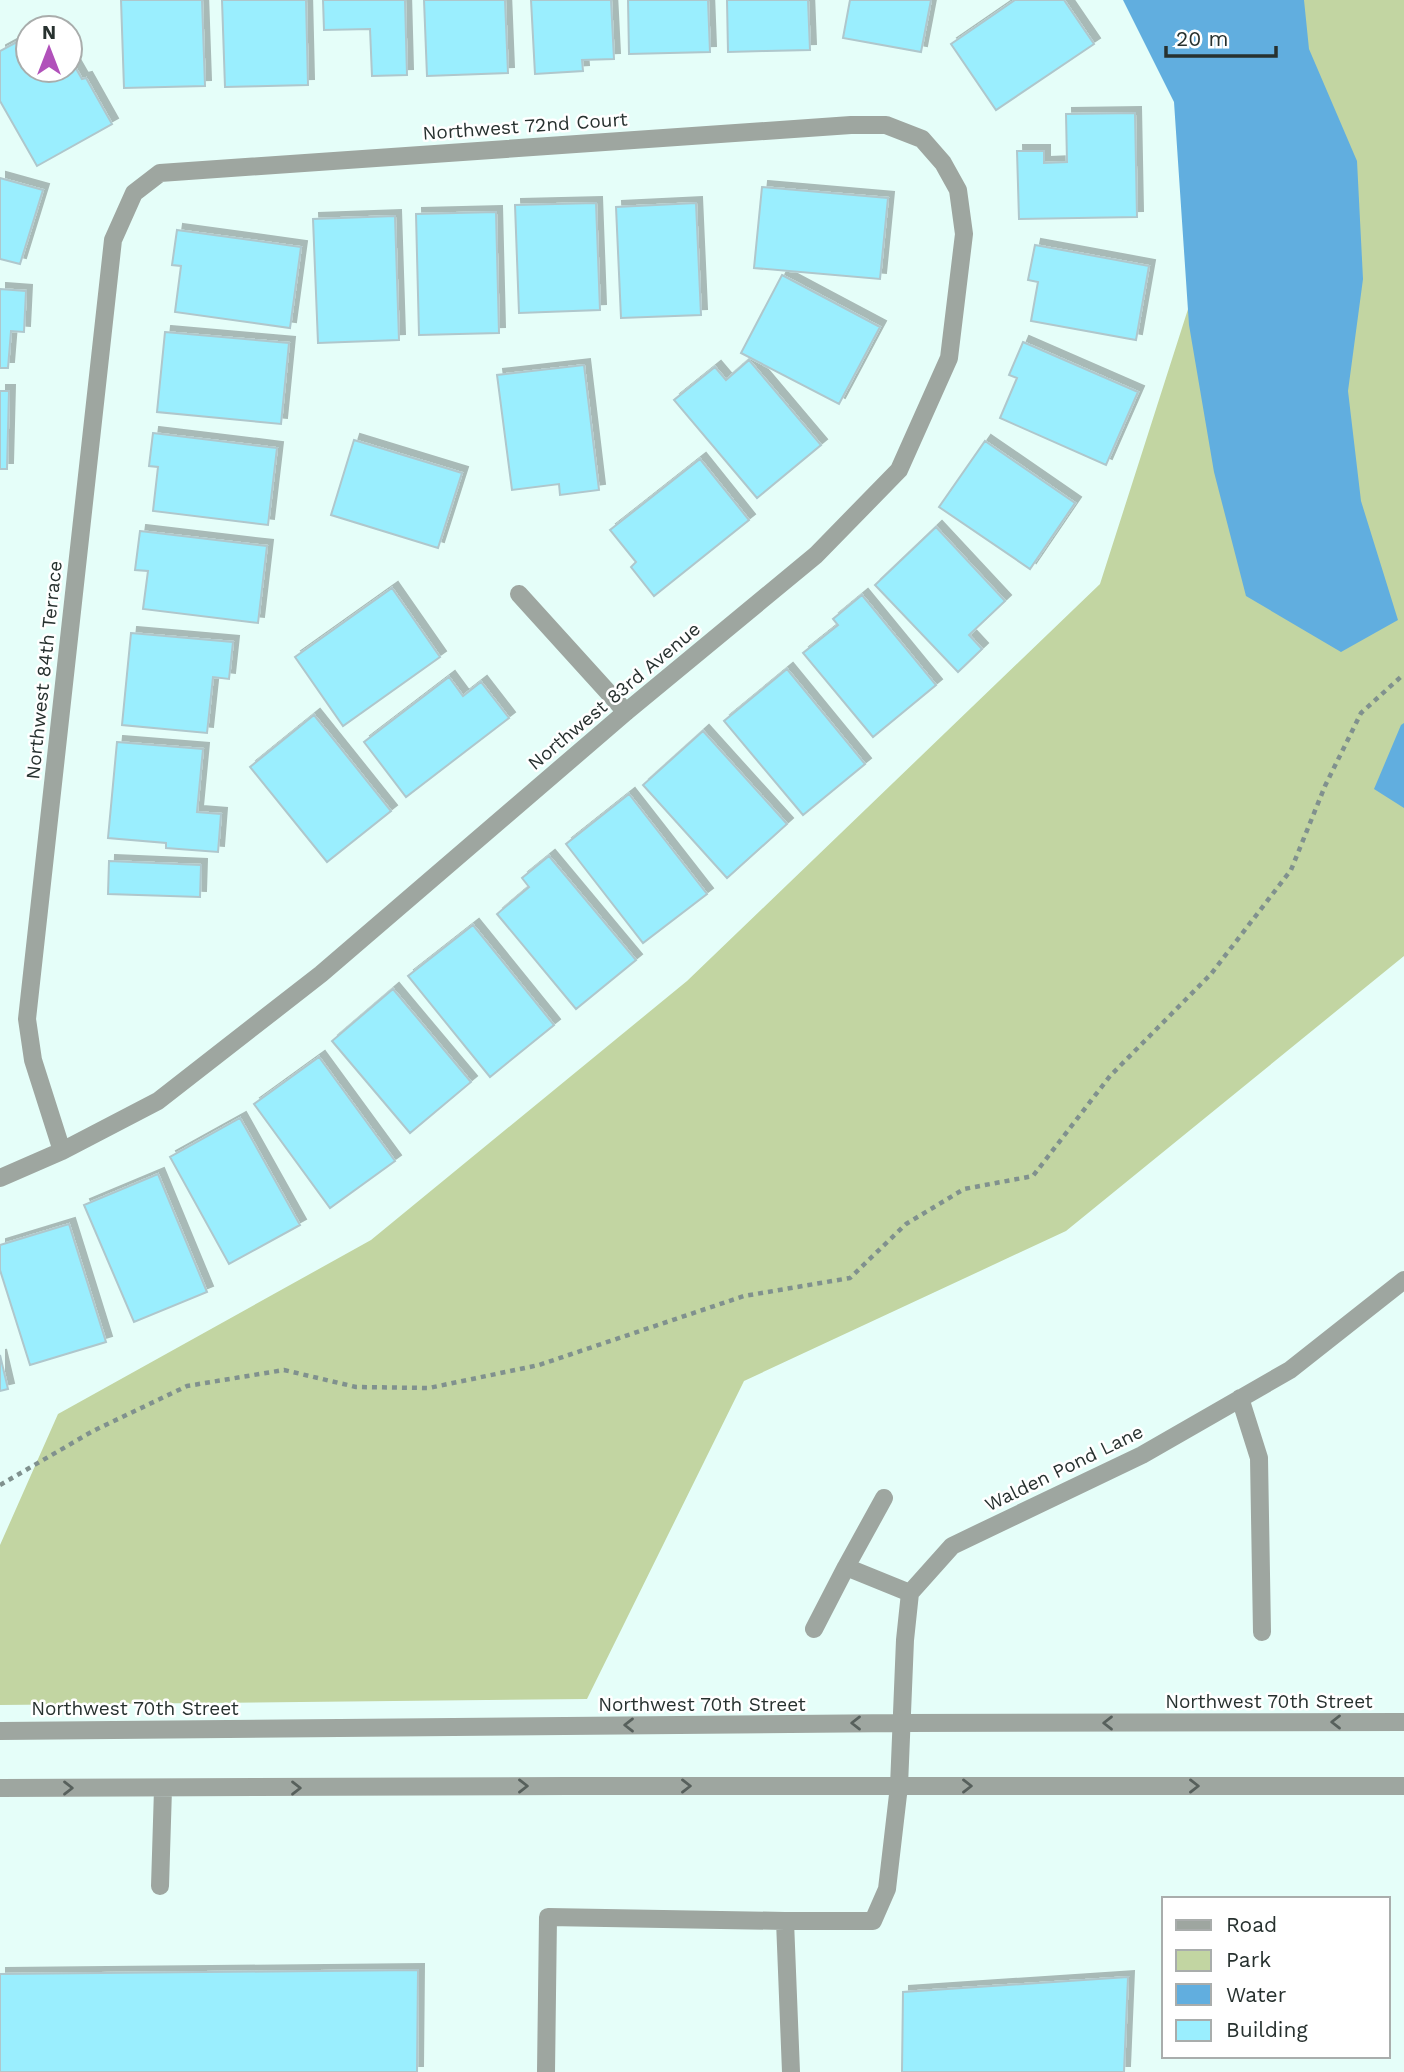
<svg xmlns="http://www.w3.org/2000/svg" width="1404" height="2072" font-family="'Work Sans',sans-serif">
<style>
.green{fill:#c2d5a2}
.water{fill:#61aedf}
.building{fill:#9aeefe;stroke:#afc7cc;stroke-width:2;filter:url(#shadow)}
.lines{fill:none;stroke-linecap:round;stroke-linejoin:round}
.path{stroke:#80918e;stroke-width:4.5;stroke-dasharray:5 5;stroke-linecap:butt}
.minor{stroke:#9ea6a0;stroke-width:18}
.oneway{stroke:#57605c}
.labels{text-anchor:middle;dominant-baseline:central;stroke-width:5;stroke-linejoin:round;paint-order:stroke}
.street-label{font-size:19px;fill:#27312f;stroke:#fff}
</style>
<defs>
<filter id="shadow"><feDropShadow dx="6" dy="-6" stdDeviation="0" flood-color="#0004"/></filter>
</defs>
<rect width="100%" height="100%" fill="#e5fef9"/>
<path class="green" d="M1287,0H1404V956L1066,1231L744,1381L587,1699L0,1705V1545L58,1414L371,1240L687,981L1100,584Z"/>
<path class="water" d="M1123,0H1304L1309,49L1357,161L1363,279L1348,391L1361,501L1398,620L1341,652L1246,596L1214,472L1189,325L1174,102Z
M1404,723V808L1374,789L1401,725Z"/>
<path class="building" d="M121,0H202L205,86L124,88Z
M222,0H306L308,85L225,87Z
M323,0H405L407,75L372,76L370,29L324,30Z
M424,0H505L508,73L427,76Z
M531,0H611L614,59L582,60L583,71L535,74Z
M628,0H708L710,52L629,54Z
M727,0H808L810,50L728,52Z
M850,0H931L921,52L843,38Z
M1015,0H1064L1094,44L996,110L951,44Z
M28,36V70H70V58L82,79L86,78L112,124L37,166L0,101V51Z
M1135,113L1137,217L1019,219L1017,151H1044V163L1067,162L1066,114Z
M0,178L43,190L20,264L0,259Z
M762,187L888,198L880,279L754,268Z
M596,203L600,310L519,313L515,205Z
M696,203L701,315L621,318L616,207Z
M496,212L499,333L419,335L416,214Z
M395,216L399,340L318,343L313,219Z
M177,230L301,247L290,328L175,312L181,266L172,265Z
M1035,245L1149,266L1136,340L1031,321L1038,282L1028,280Z
M782,275L880,327L839,404L741,353Z
M0,289L26,291L24,332L11,331L8,368H0Z
M165,332L289,343L281,424L157,412Z
M1023,342L1138,392L1106,465L1000,418L1017,378L1009,375Z
M749,360L821,445L757,498L674,400L715,367L726,380Z
M584,365L599,490L560,495L559,484L512,490L497,375Z
M0,391H9L7,469H0Z
M153,433L277,448L268,525L153,511L158,467L149,466Z
M354,440L462,473L438,548L331,515Z
M985,441L1075,503L1030,569L939,507Z
M700,459L749,520L654,596L631,567L636,562L610,530Z
M936,527L1005,601L969,635L982,649L958,672L875,585Z
M140,531L267,546L258,623L143,609L148,571L135,570Z
M392,588L440,657L343,726L295,657Z
M862,595L936,685L873,737L803,653L838,625L833,619Z
M131,633L233,642L229,679L213,677L207,733L122,725Z
M787,669L865,764L803,815L724,721Z
M449,677L463,696L481,682L509,718L406,797L364,742Z
M314,715L391,811L327,862L250,767Z
M703,731L787,824L727,878L643,785Z
M117,742L203,749L197,812L221,814L218,852L166,848V843L108,838Z
M629,794L707,894L643,943L566,844Z
M549,856L636,960L576,1009L497,914L529,887L522,878Z
M109,861L201,865L200,897L108,894Z
M473,925L554,1025L490,1077L408,976Z
M393,989L471,1082L410,1133L332,1041Z
M319,1057L395,1161L330,1208L254,1104Z
M240,1118L300,1225L229,1264L170,1157Z
M158,1174L207,1292L134,1322L84,1205Z
M69,1224L106,1342L30,1365L0,1270V1245Z
M0,1355L8,1389L0,1391Z
M418,1970L417,2072H0V1974Z
M1128,1977L1124,2072H902L903,1992Z"/>
<g class="lines">
<path class="path" d="M0,1485L93,1431L187,1386L284,1370L356,1387L429,1388L539,1365L744,1296L850,1278L906,1224L964,1189L1033,1176L1110,1076L1211,974L1291,870L1325,786L1361,713L1404,674"/>
<path class="minor" d="M519,594L626,712
M0,1178L62,1151L158,1101L321,974L626,712L816,555L899,470L949,358L964,234L958,190L943,163L922,139L886,125H851L160,173L134,193L113,240L27,1019L33,1060L62,1151
M1240,1398L1259,1458L1262,1632
M884,1498L846,1567L910,1593
M814,1629L846,1567
M0,1731L901,1723L1404,1722
M0,1788L569,1786H1404
M160,1886L163,1789
M546,2072L548,1917L785,1921
M791,2072L785,1921H873L887,1889L899,1786L905,1640L910,1593L952,1546L1142,1455L1290,1370L1404,1280"/>
</g>
<defs><path id="oneway-chevron" d="M-2-3.5L2.5 0L-2 3.5" fill="none" stroke-width="1.6" stroke-linecap="round" stroke-linejoin="round" transform="scale(1.75)"/></defs>
<g class="oneway">
<use href="#oneway-chevron" transform="translate(1336 1722) rotate(180)"/>
<use href="#oneway-chevron" transform="translate(856 1723) rotate(180)"/>
<use href="#oneway-chevron" transform="translate(1108 1723) rotate(180)"/>
<use href="#oneway-chevron" transform="translate(629 1725) rotate(180)"/>
<use href="#oneway-chevron" transform="translate(523 1786)"/>
<use href="#oneway-chevron" transform="translate(686 1786)"/>
<use href="#oneway-chevron" transform="translate(967 1786)"/>
<use href="#oneway-chevron" transform="translate(1194 1786)"/>
<use href="#oneway-chevron" transform="translate(68 1788)"/>
<use href="#oneway-chevron" transform="translate(296 1788)"/>
</g>
<g class="labels">
<g class="street-label">
<text transform="translate(525 126) rotate(-4)">Northwest 72nd Court</text>
<text transform="translate(44 670) rotate(-84)">Northwest 84th Terrace</text>
<text transform="translate(614 696) rotate(-40)">Northwest 83rd Avenue</text>
<text transform="translate(1064 1468) rotate(-26)">Walden Pond Lane</text>
<text x="1269" y="1701">Northwest 70th Street</text>
<text x="702" y="1704">Northwest 70th Street</text>
<text x="135" y="1708">Northwest 70th Street</text>
</g>
</g>
<rect x="1162" y="1897" width="228" height="161" fill="#ffffff" stroke="#a9adac" stroke-width="2"/>
<rect x="1176" y="1920" width="35" height="10" fill="#9ea6a0" stroke="#a9adac" stroke-width="2"/>
<text x="1226" y="1932" font-size="21" fill="#27312f">Road</text>
<rect x="1176" y="1950" width="35" height="21" fill="#c2d5a2" stroke="#a9adac" stroke-width="2"/>
<text x="1226" y="1967" font-size="21" fill="#27312f">Park</text>
<rect x="1176" y="1984" width="35" height="21" fill="#61aedf" stroke="#a9adac" stroke-width="2"/>
<text x="1226" y="2002" font-size="21" fill="#27312f">Water</text>
<rect x="1176" y="2020" width="35" height="21" fill="#9aeefe" stroke="#a9adac" stroke-width="2"/>
<text x="1226" y="2037" font-size="21" fill="#27312f">Building</text>
<g transform="translate(49 49)"><circle r="33" fill="#ffffff" stroke="#a9adac" stroke-width="2"/>
<path d="M0-5L12 26L0 18L-12 26Z" fill="#b151ba"/>
<text y="-10" font-size="19" font-weight="bold" text-anchor="middle" fill="#27312f">N</text>
</g>
<path d="M1166 46v10h110v-10" fill="none" stroke="#27312f" stroke-width="3.5"/>
<text x="1176" y="46" font-size="21" fill="#27312f" stroke="#ffffff" stroke-width="5" paint-order="stroke">20 m</text>
</svg>
